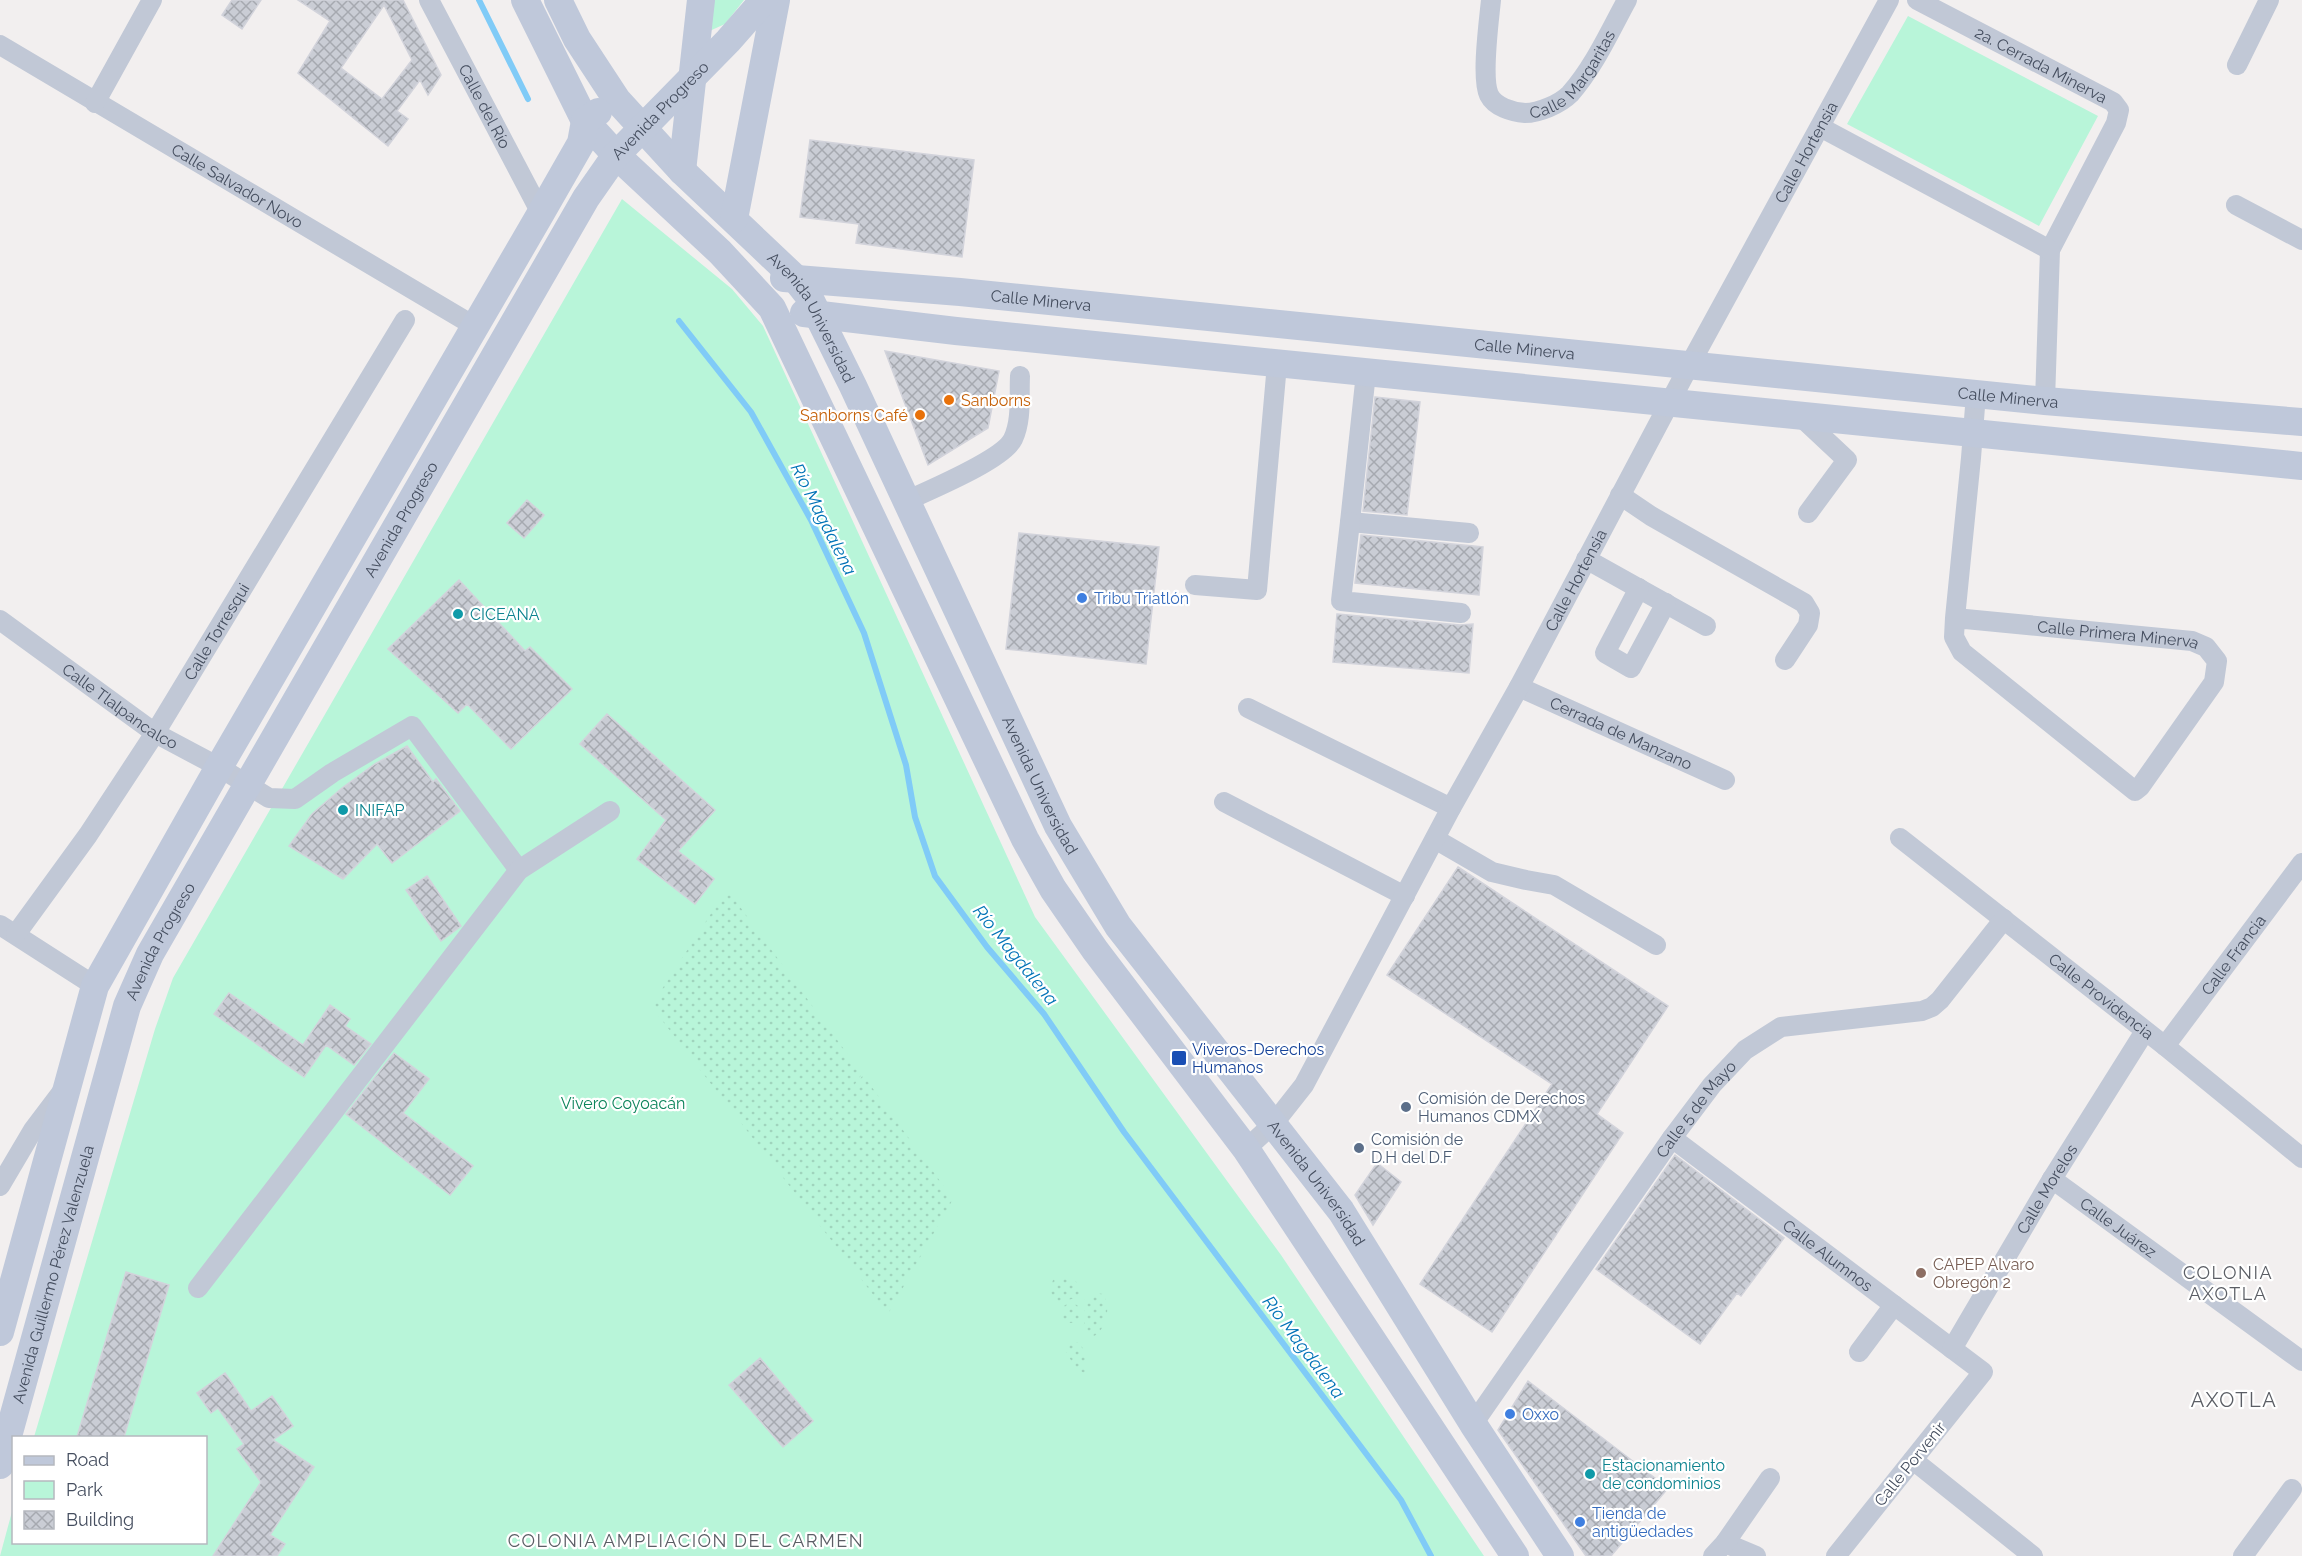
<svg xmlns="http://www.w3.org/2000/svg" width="2302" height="1556" font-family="Raleway,sans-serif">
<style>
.park{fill:#b8f5d9}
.garden{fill:url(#garden-dots)}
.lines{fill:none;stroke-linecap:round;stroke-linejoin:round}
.stream{stroke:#80cbf7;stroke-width:6}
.building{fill:url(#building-cross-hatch);stroke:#d2d3db;stroke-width:1.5;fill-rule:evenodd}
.street{stroke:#c1c8d6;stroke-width:20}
.secondary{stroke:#bfc8da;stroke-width:28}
.food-dot{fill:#e8710a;stroke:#fff;stroke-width:2}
.shop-dot{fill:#3f7fe0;stroke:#fff;stroke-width:2}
.culture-dot{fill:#0f9aa8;stroke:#fff;stroke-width:2}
.transit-dot{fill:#1a4fb4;stroke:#fff;stroke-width:2}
.service-dot{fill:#5c6f8a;stroke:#fff;stroke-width:2}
.education-dot{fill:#8d6e63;stroke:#fff;stroke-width:2}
.labels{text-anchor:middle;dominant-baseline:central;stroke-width:4.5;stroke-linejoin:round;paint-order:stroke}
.street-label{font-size:16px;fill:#454e5f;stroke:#fff}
.food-label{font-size:16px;fill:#c56008;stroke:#fff;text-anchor:start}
.shop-label{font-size:16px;fill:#366cbe;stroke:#fff;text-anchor:start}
.culture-label{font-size:16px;fill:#0d838f;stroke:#fff;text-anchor:start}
.transit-label{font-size:16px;fill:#164399;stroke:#fff;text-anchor:start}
.service-label{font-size:16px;fill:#4e5e75;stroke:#fff;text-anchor:start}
.park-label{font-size:16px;fill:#0c845b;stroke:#fff}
.education-label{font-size:16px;fill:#785e54;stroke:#fff;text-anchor:start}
.water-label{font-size:18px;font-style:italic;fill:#0073b7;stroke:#fff}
.neighbourhood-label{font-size:18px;letter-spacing:1.5px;fill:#5b5e65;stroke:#fff}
.quarter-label{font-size:20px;letter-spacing:1.5px;fill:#5b5e65;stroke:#fff}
</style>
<defs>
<pattern id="garden-dots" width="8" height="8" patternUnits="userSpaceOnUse" patternTransform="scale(1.5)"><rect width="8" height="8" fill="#b8f5d9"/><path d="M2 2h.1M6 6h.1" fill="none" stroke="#a0d4bd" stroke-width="1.8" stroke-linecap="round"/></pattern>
<pattern id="building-cross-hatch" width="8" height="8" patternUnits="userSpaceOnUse" patternTransform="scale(1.5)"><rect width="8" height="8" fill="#cacdd5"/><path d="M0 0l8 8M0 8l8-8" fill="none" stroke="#a6a9b0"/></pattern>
</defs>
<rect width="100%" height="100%" fill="#f2efef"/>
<path class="park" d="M710,0H744L725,24L705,33Z
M1908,16L2098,116L2039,226L1847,124Z
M622,199L732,289L763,326L1035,917L1281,1255L1484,1556H0L13,1508L14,1542H206V1438L34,1437L155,1029L173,978Z"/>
<path class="garden" d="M727,889L862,1074L821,1133L863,1075L953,1199L888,1314L651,1006Z
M1058,1277C1070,1277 1080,1280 1082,1293L1080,1297L1059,1302L1054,1300L1050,1290L1053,1280Z
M1096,1293L1103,1294C1112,1307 1106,1331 1092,1337L1082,1332L1086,1316L1083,1304L1086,1297Z
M1061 1313a10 10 0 1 1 20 0a10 10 0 1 1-20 0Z
M1079,1342L1085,1352L1087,1370L1084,1373C1075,1370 1068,1355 1063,1346L1065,1344Z"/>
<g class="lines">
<path class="stream" d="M479,0L528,99
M679,321L751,412L811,520L864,633L906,765L915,817L935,876L987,947L1044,1014L1124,1132L1401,1500L1431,1556"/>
</g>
<path class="building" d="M232,0H261L242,29L222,15Z
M298,0H403L441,75L428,95L420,80L397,111L408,119L388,146L298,73L330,21ZM384,5L412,60L382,99L341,68Z
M810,140L974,160L962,257L856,243L859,224L800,217Z
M885,351L999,371L988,428L928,465Z
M1375,397L1420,402L1407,515L1363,511Z
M527,500L544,515L524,538L507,523Z
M1019,533L1159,547L1146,664L1006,649Z
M1361,535L1483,547L1479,595L1355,583Z
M459,580L525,651L530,647L572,689L511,749L467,704L458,713L388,649Z
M1337,614L1460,625L1473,624L1469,673L1333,662Z
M607,714L715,810L678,851L714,879L695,904L637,859L666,820L580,744Z
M407,746L433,782L436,779L460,811L392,863L377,844L343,879L289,846L312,814L342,788L375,764Z
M1458,867L1668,1006L1597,1114L1623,1133L1492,1332L1420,1284L1552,1084L1387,975Z
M427,876L461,926L441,941L406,890Z
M229,993L303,1045L330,1005L350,1019L345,1026L371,1044L354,1065L326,1045L304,1077L214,1014Z
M394,1053L429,1079L403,1113L473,1166L450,1195L346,1114Z
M1675,1155L1784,1238L1741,1296L1737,1293L1700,1344L1596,1269Z
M1377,1163L1401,1182L1373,1225L1355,1195Z
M126,1272L169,1285L124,1437H77Z
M760,1358L813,1421L783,1447L729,1385Z
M225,1373L251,1411L272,1396L293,1426L273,1440L314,1467L270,1535L285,1544L277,1556H213L261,1482L237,1449L244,1444L218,1408L211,1413L197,1393Z
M1528,1381L1668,1488L1611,1556H1586L1498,1430Z"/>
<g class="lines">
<g class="street">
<path id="s1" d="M429,0L541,213"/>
<path id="s2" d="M1491,0C1489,21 1481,78 1489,95C1495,107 1512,112 1525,113C1539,113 1560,104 1570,94C1594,67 1610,31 1627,0"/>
<path id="s3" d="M1917,0L2113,102L2119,110L2116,123L2050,250L2045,401"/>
<path id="s4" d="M0,45L476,327"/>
<path d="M2237,65L2269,0"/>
<path d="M95,103L152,0"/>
<path d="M1820,127L2050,250"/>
<path d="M2236,205L2302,240"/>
<path d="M1366,373L1350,522L1469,533"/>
<path d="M1800,416L1847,460L1808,513"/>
<path d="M1620,495L1651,516L1804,603L1810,613L1808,625L1785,660"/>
<path d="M906,501C929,490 1003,460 1013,439C1022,420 1019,396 1020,376"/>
<path d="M1350,522L1341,601L1461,613"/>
<path d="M1586,559L1706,626"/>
<path d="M1195,585L1257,590L1277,364"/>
<path d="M1639,588L1605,653L1631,668L1666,603"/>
<path id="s5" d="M1955,618L2192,641L2206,647L2217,661L2214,682L2140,787L2135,791L1962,652L1954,637L1955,618L1971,458L1976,394"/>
<path id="s6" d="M0,620L155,733L219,767L269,798L295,799L332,773L412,726L519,870"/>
<path id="s7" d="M1519,687L1725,780"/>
<path d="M1248,708L1451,808"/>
<path d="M1224,802L1405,896"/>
<path id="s8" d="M1900,838L2165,1046L2302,1158"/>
<path d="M1435,839L1492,872L1526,880L1554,885L1656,945"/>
<path d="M0,925L95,986"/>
<path id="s9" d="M16,934L88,835L155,733L405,320"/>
<path id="s10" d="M2165,1046L2302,863"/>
<path id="s11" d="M1672,1138L1983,1372L1836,1556"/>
<path id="s12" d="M1246,1149L1274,1123L1304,1085L1451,808L1519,687L1689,366L1889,0"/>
<path id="s13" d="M2052,1179L2302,1361"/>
<path d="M0,1186L33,1130L61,1093"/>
<path d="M198,1288L519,870L610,811"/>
<path id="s14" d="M1952,1349L2052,1179L2145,1031"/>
<path d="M1859,1352L1894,1305"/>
<path id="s15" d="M1473,1424L1672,1138L1712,1085L1745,1050L1781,1027L1922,1011L1932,1007L1940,1000L2004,919"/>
<path d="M1913,1460L2033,1556"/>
<path d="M1725,1543L1756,1556"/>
<path d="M1713,1556L1725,1543L1770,1478"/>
<path d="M2243,1556L2292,1489"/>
</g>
<g class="secondary">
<path d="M525,0L585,121L616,155L720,252L772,308L1025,839L1053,889L1095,950L1246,1149L1515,1556"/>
<path id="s16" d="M558,0L577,39L617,100L682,171L794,277L808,295L853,386L1058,826L1118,926L1341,1211L1473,1424L1560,1556"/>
<path d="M682,171L701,0"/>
<path d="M734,219L776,0"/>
<path id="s17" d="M784,278L960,292L2045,401L2302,422"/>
<path d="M804,313L956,331L2302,466"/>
<path d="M0,1332L95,986L219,767L541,213L581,143L585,121L598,112"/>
<path id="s18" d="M0,1465L127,1006L150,954L586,198L616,155L728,41L764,0"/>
</g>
</g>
<g class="food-dot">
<circle cx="949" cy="400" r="6"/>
<circle cx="920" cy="415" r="6"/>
</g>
<g class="shop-dot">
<circle cx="1082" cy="598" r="6"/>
<circle cx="1510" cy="1414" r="6"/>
<circle cx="1580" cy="1522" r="6"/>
</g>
<g class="culture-dot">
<circle cx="458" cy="614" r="6"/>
<circle cx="343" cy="810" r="6"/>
<circle cx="1590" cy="1474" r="6"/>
</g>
<rect class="transit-dot" x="1171" y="1050" width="16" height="16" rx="3"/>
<g class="service-dot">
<circle cx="1406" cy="1107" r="6"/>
<circle cx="1359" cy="1148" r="6"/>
</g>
<circle class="education-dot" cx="1921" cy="1273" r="6"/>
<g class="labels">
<g class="street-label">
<text stroke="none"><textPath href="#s3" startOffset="140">2a. Cerrada Minerva</textPath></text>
<text stroke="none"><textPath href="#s2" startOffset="202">Calle Margaritas</textPath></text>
<text stroke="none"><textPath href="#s1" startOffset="120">Calle del Río</textPath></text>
<text stroke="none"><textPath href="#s18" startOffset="1521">Avenida Progreso</textPath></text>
<text stroke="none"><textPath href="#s12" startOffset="1146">Calle Hortensia</textPath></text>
<text stroke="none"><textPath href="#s4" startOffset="276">Calle Salvador Novo</textPath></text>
<text stroke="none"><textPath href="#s17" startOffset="258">Calle Minerva</textPath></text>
<text stroke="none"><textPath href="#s16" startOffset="410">Avenida Universidad</textPath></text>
<text stroke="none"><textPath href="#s17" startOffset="744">Calle Minerva</textPath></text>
<text stroke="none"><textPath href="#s17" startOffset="1230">Calle Minerva</textPath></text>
<text stroke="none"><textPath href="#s18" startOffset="1035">Avenida Progreso</textPath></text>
<text stroke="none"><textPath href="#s12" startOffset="660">Calle Hortensia</textPath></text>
<text stroke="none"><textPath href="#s9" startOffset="363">Calle Torresqui</textPath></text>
<text stroke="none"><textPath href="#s5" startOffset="164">Calle Primera Minerva</textPath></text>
<text stroke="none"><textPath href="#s6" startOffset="148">Calle Tlalpancalco</textPath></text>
<text stroke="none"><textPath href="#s7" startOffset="112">Cerrada de Manzano</textPath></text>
<text stroke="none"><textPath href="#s16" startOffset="932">Avenida Universidad</textPath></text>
<text stroke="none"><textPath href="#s18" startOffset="549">Avenida Progreso</textPath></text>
<text stroke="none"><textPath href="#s10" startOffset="114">Calle Francia</textPath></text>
<text stroke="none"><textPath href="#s8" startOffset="256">Calle Providencia</textPath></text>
<text stroke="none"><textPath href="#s15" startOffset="386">Calle 5 de Mayo</textPath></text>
<text stroke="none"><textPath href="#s16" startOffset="1418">Avenida Universidad</textPath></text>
<text stroke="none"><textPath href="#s14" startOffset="186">Calle Morelos</textPath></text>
<text stroke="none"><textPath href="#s13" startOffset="82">Calle Juárez</textPath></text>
<text stroke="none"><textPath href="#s11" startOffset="195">Calle Alumnos</textPath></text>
<text stroke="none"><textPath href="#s18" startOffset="198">Avenida Guillermo Pérez Valenzuela</textPath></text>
<text transform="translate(1910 1464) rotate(-51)">Calle Porvenir</text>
</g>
<g class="food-label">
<text x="961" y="400">Sanborns</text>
<text x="908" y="415" text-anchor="end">Sanborns Café</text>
</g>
<g class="shop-label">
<text x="1094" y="598">Tribu Triatlón</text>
<text x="1522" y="1414">Oxxo</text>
<text x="1592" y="1513">Tienda de<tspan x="1592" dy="18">antigüedades</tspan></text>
</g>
<g class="culture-label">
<text x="470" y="614">CICEANA</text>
<text x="355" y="810">INIFAP</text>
<text x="1602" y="1465">Estacionamiento<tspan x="1602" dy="18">de condominios</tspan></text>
</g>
<g class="transit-label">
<text x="1192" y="1049">Viveros-Derechos<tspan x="1192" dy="18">Humanos</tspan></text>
</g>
<g class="service-label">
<text x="1418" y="1098">Comisión de Derechos<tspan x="1418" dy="18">Humanos CDMX</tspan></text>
<text x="1371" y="1139">Comisión de<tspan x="1371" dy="18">D.H del D.F</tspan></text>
</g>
<g class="park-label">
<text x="623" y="1103">Vivero Coyoacán</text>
</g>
<g class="education-label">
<text x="1933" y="1264">CAPEP Alvaro<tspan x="1933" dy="18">Obregón 2</tspan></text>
</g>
<g class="water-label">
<text transform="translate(824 519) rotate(63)">Río Magdalena</text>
<text transform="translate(1016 955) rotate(51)">Río Magdalena</text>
<text transform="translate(1304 1347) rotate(53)">Río Magdalena</text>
</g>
<g class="neighbourhood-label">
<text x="2228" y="1272">COLONIA<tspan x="2228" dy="21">AXOTLA</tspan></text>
<text x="686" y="1540">COLONIA AMPLIACIÓN DEL CARMEN</text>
</g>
<g class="quarter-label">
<text x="2234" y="1400">AXOTLA</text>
</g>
</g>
<rect x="12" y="1436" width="195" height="108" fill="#ffffff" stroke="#b5b8bf" stroke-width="1.5"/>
<rect x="24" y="1456" width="30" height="9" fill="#bfc8da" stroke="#b5b8bf" stroke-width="1.5"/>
<text x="66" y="1466" font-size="18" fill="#454e5f">Road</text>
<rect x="24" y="1481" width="30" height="18" fill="#b8f5d9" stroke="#b5b8bf" stroke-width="1.5"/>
<text x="66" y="1496" font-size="18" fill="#454e5f">Park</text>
<rect x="24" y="1511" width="30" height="18" fill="url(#building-cross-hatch)" stroke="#b5b8bf" stroke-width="1.5"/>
<text x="66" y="1526" font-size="18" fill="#454e5f">Building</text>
</svg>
